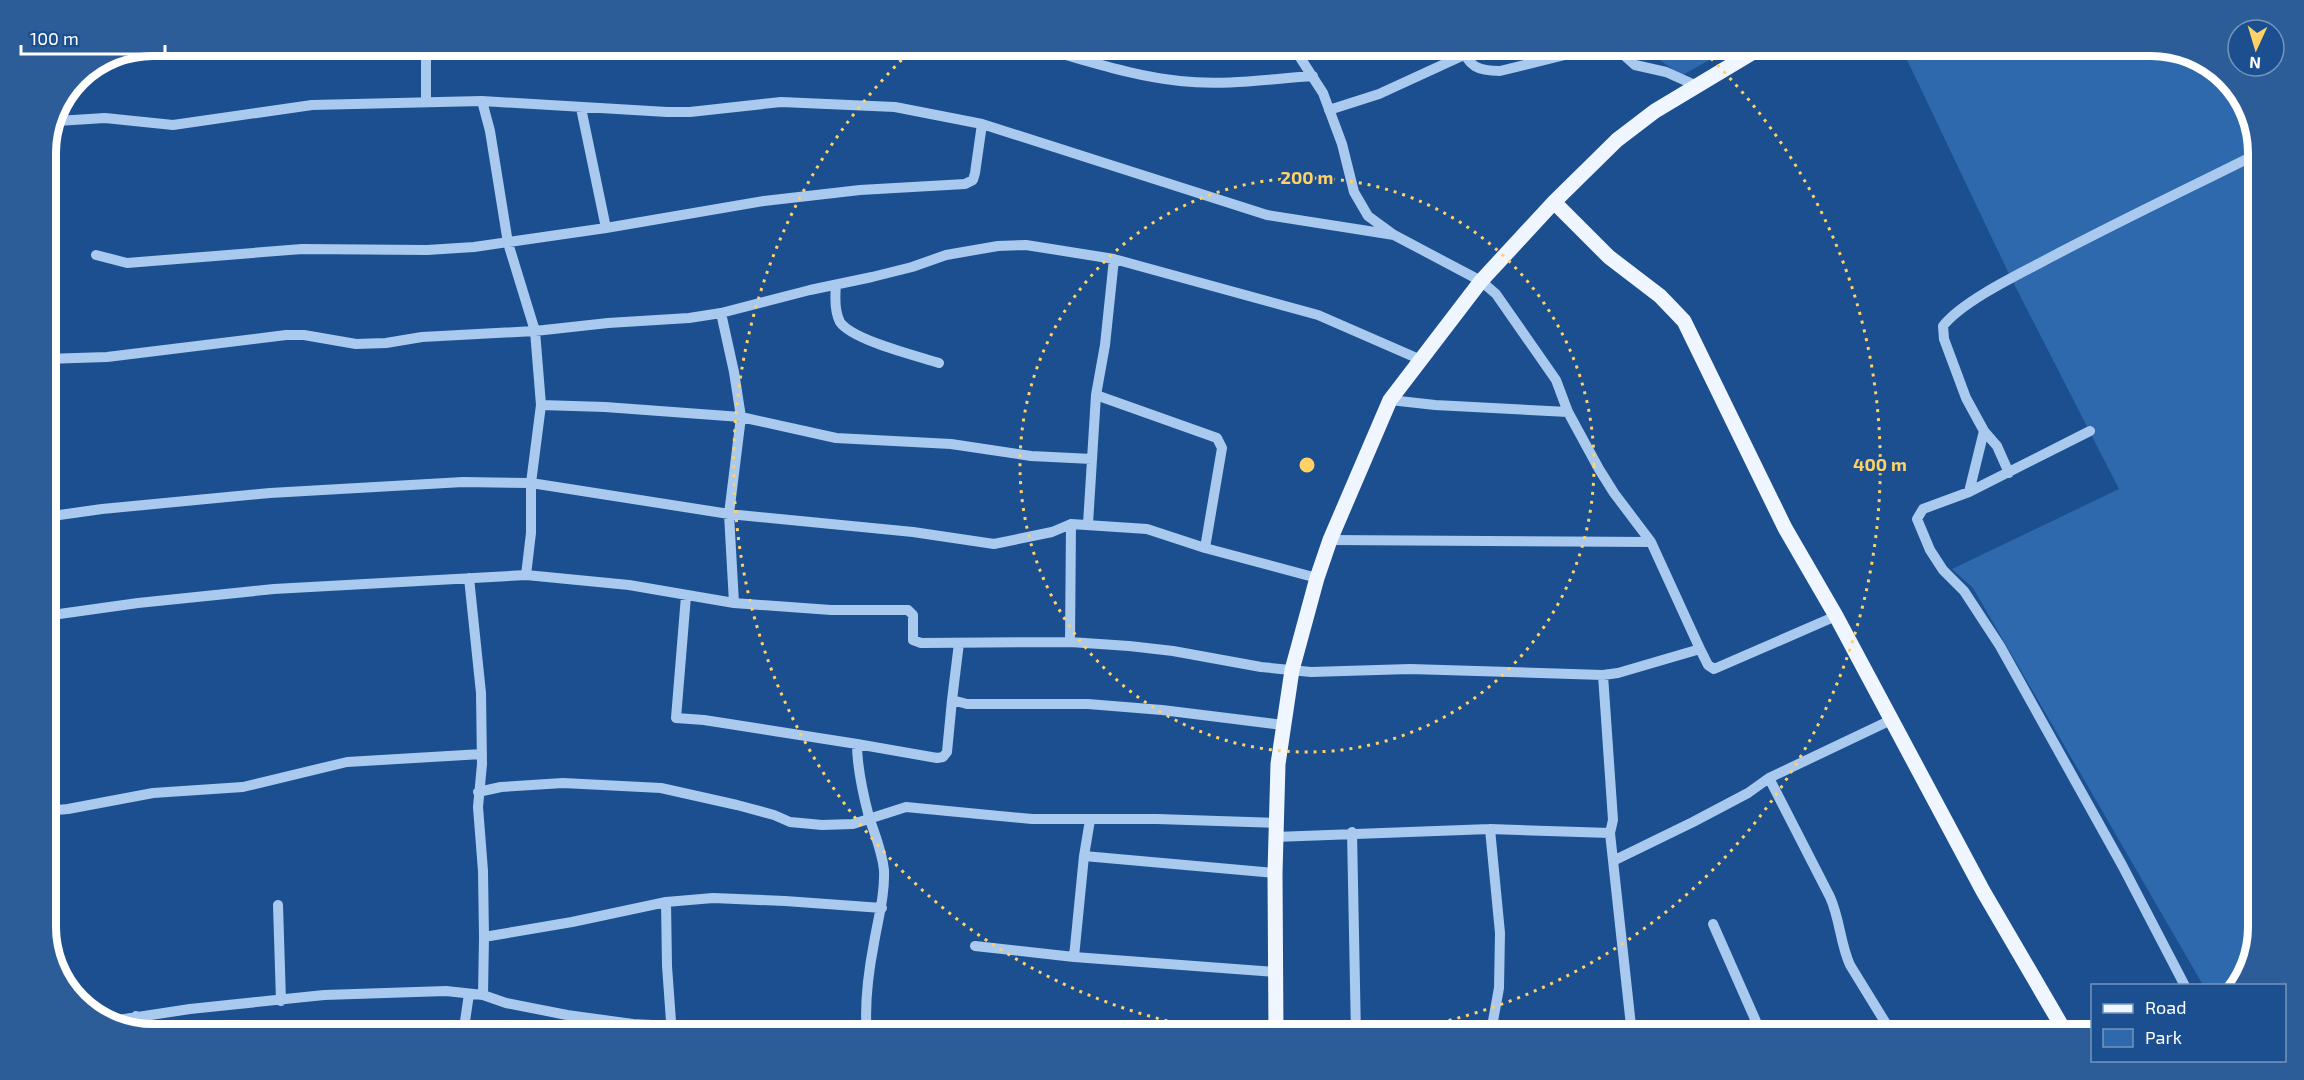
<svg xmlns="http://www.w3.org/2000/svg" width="2304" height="1080" font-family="'Exo 2',sans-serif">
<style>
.green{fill:#2e69ad}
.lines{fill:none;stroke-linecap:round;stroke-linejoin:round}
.minor{stroke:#a9c9ee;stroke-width:10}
.major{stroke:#f0f6ff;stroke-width:15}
.ring{fill:none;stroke:#ffd166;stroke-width:3;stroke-dasharray:3 6}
.rim{fill:none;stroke:#fff;stroke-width:8}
.centre{fill:#ffd166;stroke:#1b4f8f;stroke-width:3}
.ring-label{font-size:18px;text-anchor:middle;font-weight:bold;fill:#ffd166;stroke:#1b4f8f;stroke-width:4.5;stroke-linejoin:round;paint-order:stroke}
</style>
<rect width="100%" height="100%" fill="#1b4f8f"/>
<path class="green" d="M1620,45H1736L1681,76L1660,60H1639Z
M1900,45H2152L2193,53L2241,92L2259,146V928L2251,969L2237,985H2203L1973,588L1952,569L2119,489L2010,276Z"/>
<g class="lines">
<path class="minor" d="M426,45V102
M1028,45C1078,57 1128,76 1180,81C1224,86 1269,79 1313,76
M1292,45L1323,93L1342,144L1354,192L1368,216L1394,235L1481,281L1496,294L1556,380L1568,412L1599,469L1614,493L1651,542
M1462,45C1467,67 1479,71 1500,71L1601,46L1616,48L1635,65L1666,72L1695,85
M581,108L606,228
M1329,110L1379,94L1464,55
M57,121L105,118L173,125L312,105L482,101
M96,255L127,263L302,249L427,250L474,247L606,228L764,201L860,190L965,184L973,180L975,173L982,124
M836,285C835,296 834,311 840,322C852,340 917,356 939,363
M721,313L734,372L741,417L729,514L734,603
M45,359L107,357L286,335H304L356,344L386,343L422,337L535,331L608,323L689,318L721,313L810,290L872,277L912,267L946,255L998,246L1026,245L1114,259L1318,315L1419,359
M1096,395L1217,438L1222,448L1205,548
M1390,400L1435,405L1568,412
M541,405L605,407L741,417L836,438L951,444L1031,456L1092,459
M2090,431L1969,492L1923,509L1917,519L1930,550L1943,570L1964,591L2000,646L2122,865L2185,986
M2009,473L1997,446L1984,431L1966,398L1944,339L1943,326C1961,303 2011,278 2038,264C2111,225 2185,190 2259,153
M1969,492L1984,431
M45,517L102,509L270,493L463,482L531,483L729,514L913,532L994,544L1052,532L1071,524
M1088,524L1096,395L1105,345L1114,259
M1330,540L1651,542L1700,649
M526,575L531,533V483L541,405L535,331L508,243L490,131L482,101L667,112H690L781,102L895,107L982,124L1267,215L1394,235
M469,578L481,693L482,764L478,807L483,871L484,937
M686,596L676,718L704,720L857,744C857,769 863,794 869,817C875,835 882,851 884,870C885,895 878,919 874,943C868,974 864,1004 867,1035
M45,616L138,603L274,589L526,575L629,585L734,603L831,610H908L913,615V640L921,643L1070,642L1129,646L1173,651L1261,667L1311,672L1410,669L1603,675L1618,673L1700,649L1708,665L1714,669L1836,616
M1070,642L1071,524L1147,529L1205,548L1317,578
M1603,675L1613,820L1610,833L1632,1035
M952,700L959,643
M857,744L937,758L943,757L947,752L952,700L967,704H1088L1162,710L1283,725
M1769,778L1830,897C1840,919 1840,943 1850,965L1893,1035
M478,792L501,787L563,783L661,788L737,805L774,815L790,822L822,825L853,824L906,807L1032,819H1157L1276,823
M45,811L68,809L153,793L243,787L347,762L482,754
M1490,829L1500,933L1499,988L1493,1021L1494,1035
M1352,832L1356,1035
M1275,837L1490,829L1610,833
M1084,856L1090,820
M1615,860L1693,822L1748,793L1769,778L1891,720
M1275,873L1084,856L1074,957L1275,972
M666,902L713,898L785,901L882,908
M278,905L281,1001
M1713,924L1762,1035
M975,946L1074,957
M483,995L484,937L572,922L666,902L667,966L672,1035
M136,1016L139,1032
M105,1022L190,1009L324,995L446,991L483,995L506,1003L567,1015L633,1024L672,1026L733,1035
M463,1035L469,994
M2090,1035L2092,1033"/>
<path class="major" d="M1554,202L1609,257L1660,296L1684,321L1785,528L1836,616L1983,891L2067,1035
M1276,1035L1275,873L1278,764L1292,670L1317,578L1330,540L1390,400L1481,281L1554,202L1617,140L1655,111L1765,45"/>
</g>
<g class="ring">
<circle cx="1307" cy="465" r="287"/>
<path d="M1247 1035A573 573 0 0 1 916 46M1698 46A573 573 0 0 1 1367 1035"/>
</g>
<path d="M0 0H2304V1080H0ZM153 56H2151A97 97 0 0 1 2248 153V927A97 97 0 0 1 2151 1024H153A97 97 0 0 1 56 927V153A97 97 0 0 1 153 56Z" fill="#2d5d98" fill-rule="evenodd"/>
<path class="rim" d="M153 56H2151A97 97 0 0 1 2248 153V927A97 97 0 0 1 2151 1024H153A97 97 0 0 1 56 927V153A97 97 0 0 1 153 56Z"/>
<circle cx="1307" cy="465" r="9" class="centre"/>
<g class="ring-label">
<text x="1307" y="184">200 m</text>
<text x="1880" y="471">400 m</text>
</g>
<rect x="2091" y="984" width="195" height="78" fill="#1b4f8f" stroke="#7695bc" stroke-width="1.5"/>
<rect x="2103" y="1004" width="30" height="9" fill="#f0f6ff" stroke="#7695bc" stroke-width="1.5"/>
<text x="2145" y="1014" font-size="18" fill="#ffffff">Road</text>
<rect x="2103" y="1029" width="30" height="18" fill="#2e69ad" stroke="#7695bc" stroke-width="1.5"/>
<text x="2145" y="1044" font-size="18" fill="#ffffff">Park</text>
<g transform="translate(2256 48) rotate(184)"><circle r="28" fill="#1b4f8f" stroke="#7695bc" stroke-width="1.5"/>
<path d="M0-4.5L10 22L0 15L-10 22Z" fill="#ffd166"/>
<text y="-9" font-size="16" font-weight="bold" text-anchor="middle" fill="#ffffff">N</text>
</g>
<path d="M21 45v9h144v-9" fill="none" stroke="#ffffff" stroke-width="3"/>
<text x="30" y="45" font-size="18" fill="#ffffff" stroke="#1b4f8f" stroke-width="4.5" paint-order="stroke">100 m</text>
</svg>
